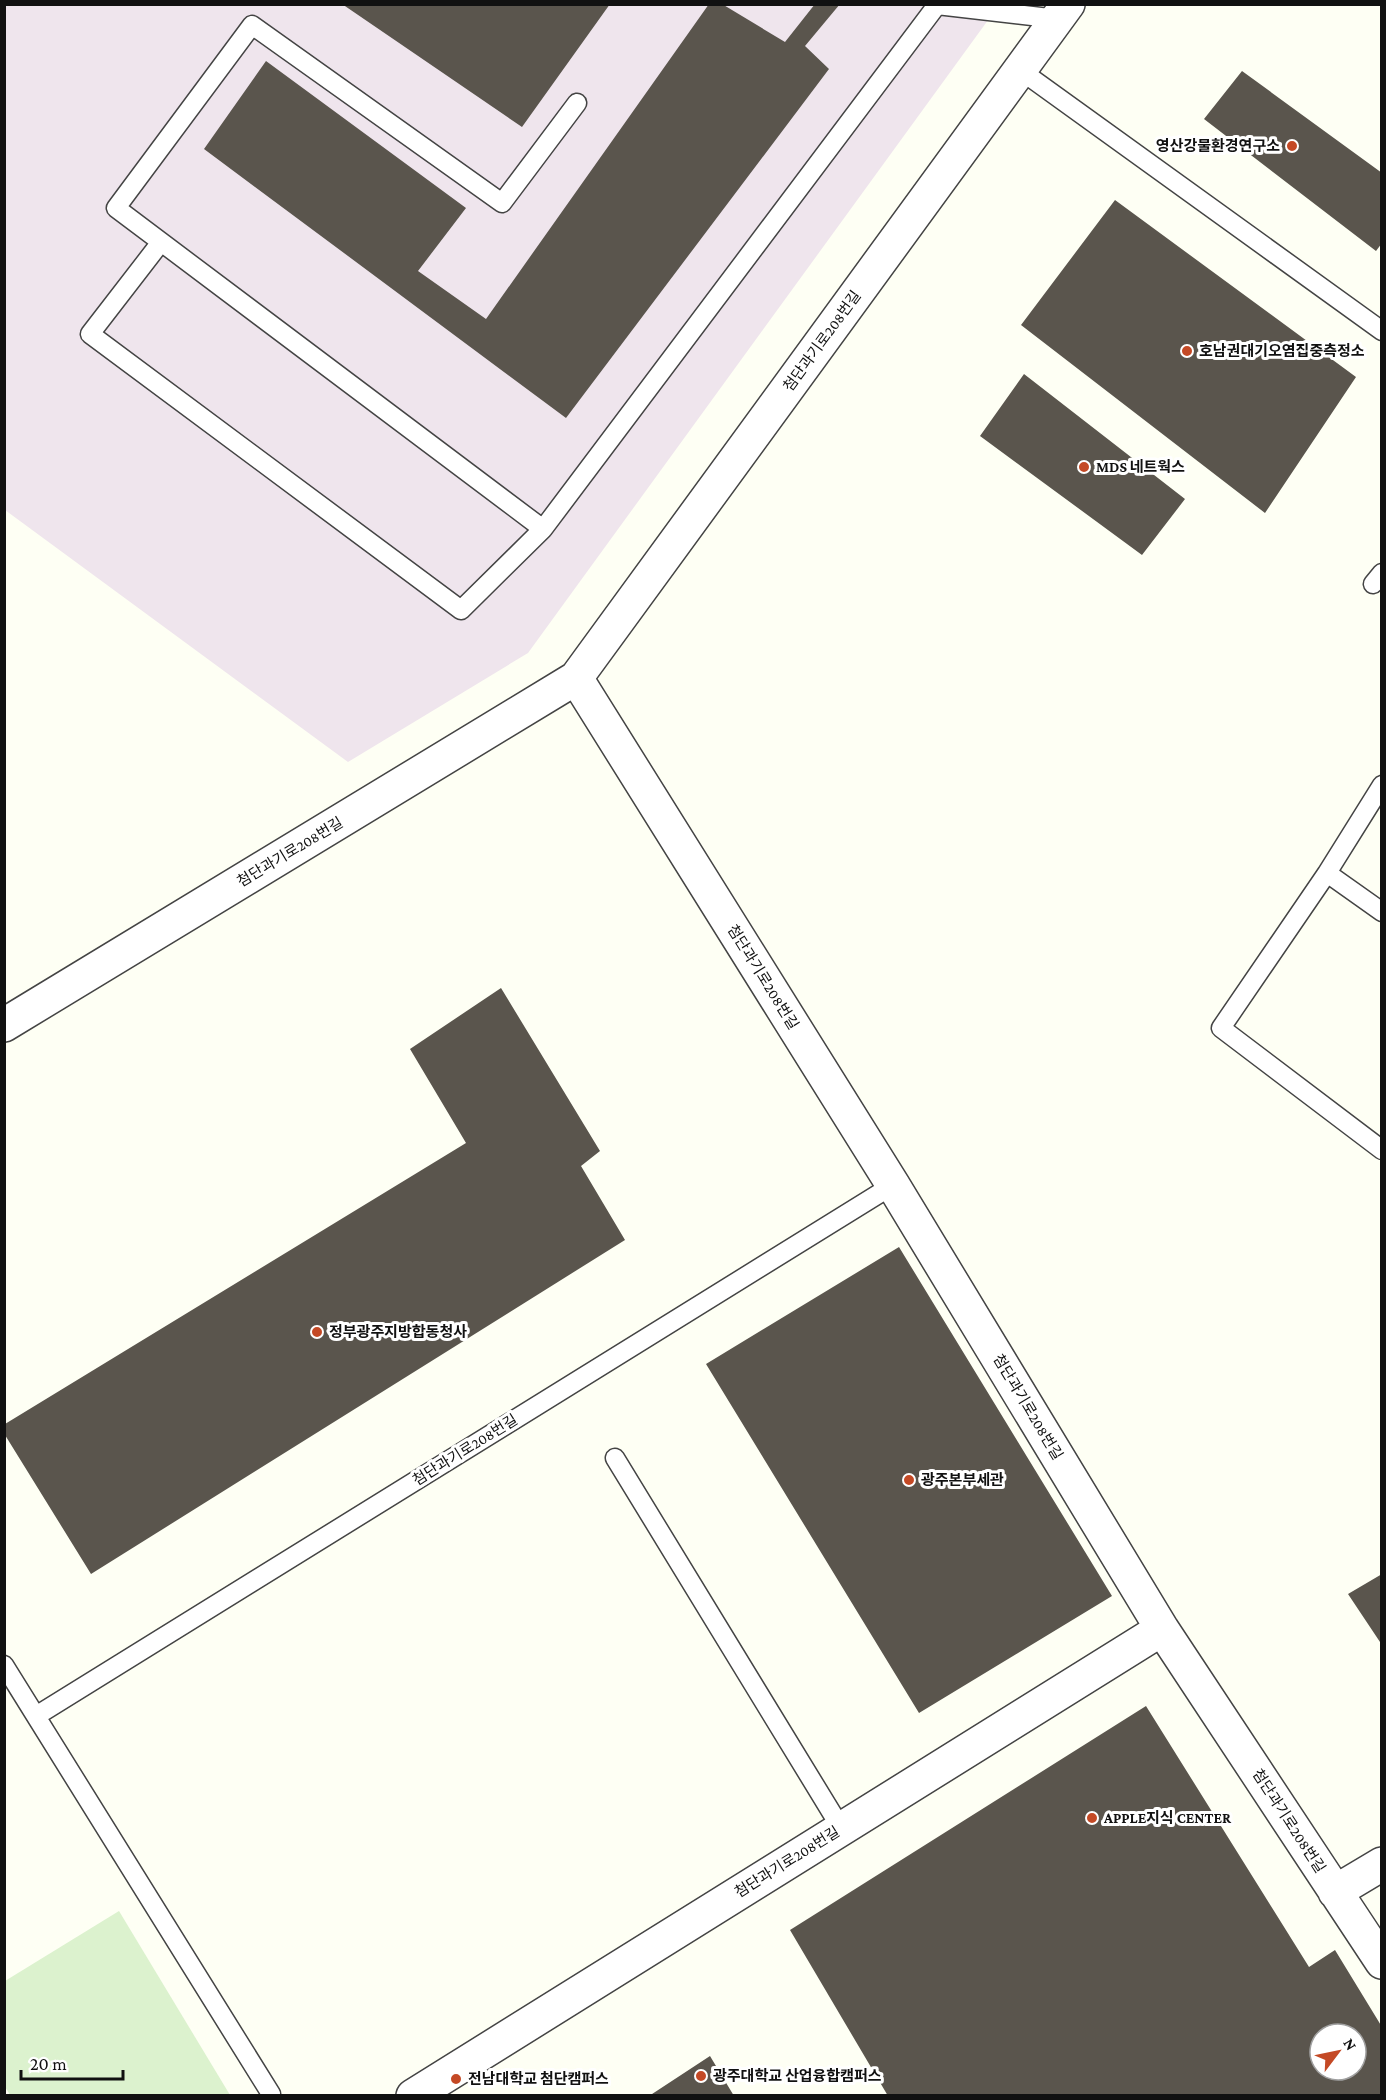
<svg xmlns="http://www.w3.org/2000/svg" width="1386" height="2100" font-family="'Crimson Pro','Noto Sans KR',serif">
<style>
.industrial{fill:#efe5ed}
.pitch{fill:#dcf2ce}
.building{fill:#5a554d;fill-rule:evenodd}
.lines{fill:none;stroke-linecap:round;stroke-linejoin:round}
.service-casing{stroke:#444;stroke-width:21}
.minor-casing{stroke:#444;stroke-width:36}
.service{stroke:#fff;stroke-width:18}
.minor{stroke:#fff;stroke-width:33}
.poi-dot{fill:#c44925;stroke:#fff;stroke-width:2}
.labels{text-anchor:middle;dominant-baseline:central;stroke-width:6;stroke-linejoin:round;paint-order:stroke}
.poi-label{font-size:15px;font-weight:bold;fill:#111;stroke:#fff;text-anchor:start}
.street-label{font-size:15px;fill:#111;stroke:#fff}
</style>
<rect width="100%" height="100%" fill="#fefff4"/>
<path class="industrial" d="M5,5H999L528,653L348,762L5,510Z"/>
<path class="pitch" d="M119,1911L230,2095H10L4,2085L5,1981Z"/>
<path class="building" d="M342,4H610L522,127Z
M709,4H722L785,42L815,4H840L805,46L829,69L566,418L204,149L266,61L466,208L418,271L486,319Z
M1242,71L1382,173V243L1376,251L1204,119Z
M1115,200L1356,377L1265,513L1021,325Z
M1024,374L1185,499L1142,555L980,436Z
M501,988L600,1151L581,1166L625,1240L91,1574L5,1435V1424L466,1143L410,1049Z
M899,1247L1112,1596L919,1713L706,1364Z
M1382,1574V1645L1348,1594Z
M1146,1706L1309,1967L1335,1950L1382,2027V2096H888L790,1930ZM1320,2034H1356V2070H1320Z
M710,2056L734,2096H649Z"/>
<g class="lines">
<defs>
<path id="service" d="M1020,70L1382,331
M577,103L502,203L252,25L116,208L543,529L937,5L1058,19
M161,242L90,334L461,610L543,529
M1373,584L1382,573
M1382,785L1327,873L1382,912
M1327,873L1221,1028L1382,1150
M615,1458L841,1828
M4,1665L271,2094
M36,1716L893,1185"/>
<path id="minor" d="M576,678L893,1185L1162,1629L1382,1962
M4,1025L576,678L1068,4
M1335,1892L1382,1864
M413,2096L1162,1629"/>
</defs>
<use href="#service" class="service-casing"/>
<use href="#minor" class="minor-casing"/>
<use href="#service" class="service"/>
<use href="#minor" class="minor"/>
</g>
<g class="poi-dot">
<circle cx="1292" cy="146" r="6"/>
<circle cx="1187" cy="351" r="6"/>
<circle cx="1084" cy="467" r="6"/>
<circle cx="317" cy="1332" r="6"/>
<circle cx="909" cy="1480" r="6"/>
<circle cx="1092" cy="1818" r="6"/>
<circle cx="701" cy="2076" r="6"/>
<circle cx="456" cy="2079" r="6"/>
</g>
<g class="labels">
<g class="poi-label">
<text x="1280" y="146" text-anchor="end">영산강물환경연구소</text>
<text x="1199" y="351">호남권대기오염집중측정소</text>
<text x="1096" y="467">MDS 네트웍스</text>
<text x="329" y="1332">정부광주지방합동청사</text>
<text x="921" y="1480">광주본부세관</text>
<text x="1104" y="1818">APPLE지식 CENTER</text>
<text x="713" y="2076">광주대학교 산업융합캠퍼스</text>
<text x="468" y="2079">전남대학교 첨단캠퍼스</text>
</g>
<g class="street-label">
<text transform="translate(822 341) rotate(-54)">첨단과기로208번길</text>
<text transform="translate(290 852) rotate(-31)">첨단과기로208번길</text>
<text transform="translate(763 977) rotate(58)">첨단과기로208번길</text>
<text transform="translate(1028 1407) rotate(59)">첨단과기로208번길</text>
<text transform="translate(465 1450) rotate(-32)">첨단과기로208번길</text>
<text transform="translate(1289 1821) rotate(57)">첨단과기로208번길</text>
<text transform="translate(787 1862) rotate(-32)">첨단과기로208번길</text>
</g>
</g>
<rect width="1386" height="2100" fill="none" stroke="#111111" stroke-width="12"/>
<g transform="translate(1338 2052) rotate(58)"><circle r="28" fill="#ffffff" stroke="#a0a0a0" stroke-width="1.5"/>
<path d="M0-4.5L10 22L0 15L-10 22Z" fill="#c44925"/>
<text y="-9" font-size="16" font-weight="bold" text-anchor="middle" fill="#111111">N</text>
</g>
<path d="M21 2070v9h102v-9" fill="none" stroke="#111111" stroke-width="3"/>
<text x="30" y="2070" font-size="18" fill="#111111" stroke="#ffffff" stroke-width="4.5" paint-order="stroke">20 m</text>
</svg>
